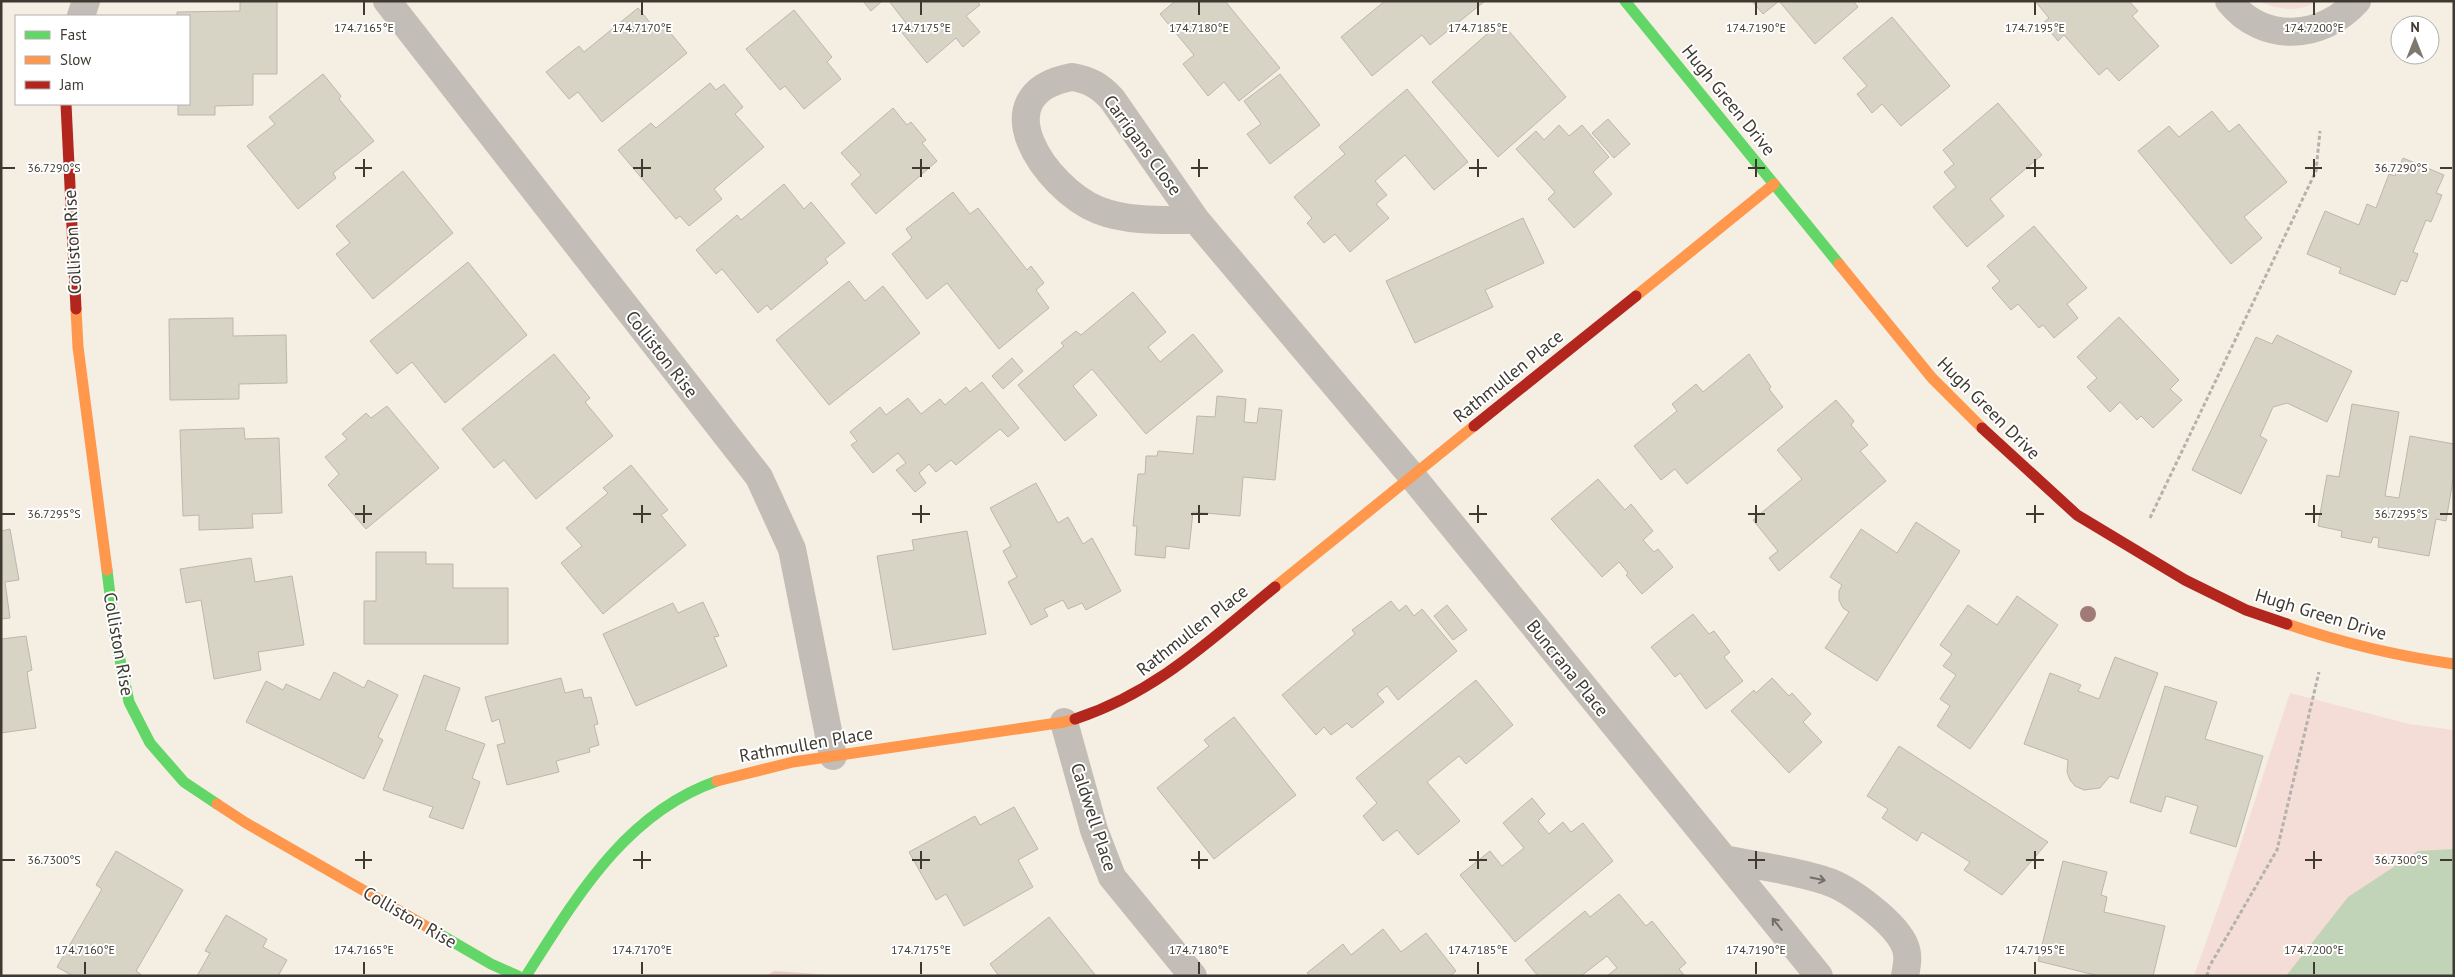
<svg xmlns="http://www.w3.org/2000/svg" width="2455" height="977" font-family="'PT Sans',sans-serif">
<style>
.green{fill:#f4ddd7}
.forest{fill:#edcec8}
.water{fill:#c1d4b7}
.building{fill:#d7d4c6;stroke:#bab7ae}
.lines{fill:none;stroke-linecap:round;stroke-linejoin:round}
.path{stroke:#b6b1ac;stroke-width:3;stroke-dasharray:4 2.5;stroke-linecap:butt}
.street{stroke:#c3bdb8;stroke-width:28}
.fast{stroke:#63d668;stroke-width:11}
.slow{stroke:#ff974d;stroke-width:11}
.jam{stroke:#b3261e;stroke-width:11}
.tree{fill:#9f7a77}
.oneway{stroke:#736e67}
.ticks{fill:none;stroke:#3e3931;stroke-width:2}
.labels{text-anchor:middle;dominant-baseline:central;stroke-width:4;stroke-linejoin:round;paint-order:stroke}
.street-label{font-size:18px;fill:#3e3931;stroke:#fff}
.ticks-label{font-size:12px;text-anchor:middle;fill:#3e3931;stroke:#fff;stroke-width:4;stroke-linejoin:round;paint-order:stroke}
</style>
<rect width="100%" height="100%" fill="#f5eee3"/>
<path class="green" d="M2259,1H2318C2298,13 2279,10 2259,1Z
M2290,693L2409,724L2454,730V976H2194L2239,849Z"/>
<path class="forest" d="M774,971L845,976H766Z"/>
<path class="water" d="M2454,849V976H2286L2348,897L2418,851Z"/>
<path class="building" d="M240,1H277V74H253V105L215,106V115H178V104H189V16H177V12L240,11Z
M863,1H882L871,11Z
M889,1H977L980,5L966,16L980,32L963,47L956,38L927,63L899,29L906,23Z
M1175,1H1225L1280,68L1239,101L1224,82L1208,96L1183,64L1194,55L1160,14Z
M1385,1H1485L1430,45L1422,35L1372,76L1341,37Z
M1752,1H1779L1763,14Z
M1779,1H1853L1858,7L1815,44Z
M2035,1H2129L2138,11L2132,16L2159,46L2119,81L2107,68L2099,75L2064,35L2058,41L2043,23L2049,18Z
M638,8L657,31L664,25L687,53L602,122L578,92L569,99L546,72L579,46L584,52Z
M794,10L832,57L827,62L841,79L804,109L785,86L780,90L746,49Z
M1892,17L1950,86L1901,126L1882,104L1872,113L1857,94L1867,86L1843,58Z
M1501,22L1566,97L1498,157L1432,82Z
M323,74L341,96L339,99L374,141L333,173L336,178L298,209L247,146L275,124L269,117Z
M1280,74L1320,125L1270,164L1247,134L1261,124L1244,101Z
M710,83L716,90L724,84L743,107L735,114L764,147L714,189L722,199L689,226L680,216L676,219L618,150L651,123L656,128Z
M1407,89L1468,162L1434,190L1405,155L1375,181L1387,195L1376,204L1389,218L1350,252L1335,234L1324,243L1307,223L1312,218L1294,197L1345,154L1339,147Z
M1998,103L2042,155L1990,199L2004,216L1967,247L1933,207L1956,187L1944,172L1954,164L1943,150Z
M893,108L907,125L911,122L926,140L922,143L937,161L876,214L851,184L861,175L841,153Z
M2212,111L2229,132L2239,124L2287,182L2244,217L2262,238L2231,264L2138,151L2169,126L2179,137Z
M1608,119L1630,144L1614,158L1592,133Z
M1559,125L1569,136L1582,125L1609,157L1593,172L1612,194L1574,228L1548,199L1555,192L1516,149L1536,131L1544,140Z
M2403,158L2444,175L2436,193L2442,195L2431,222L2426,220L2413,252L2418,254L2407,282L2401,280L2395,295L2339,273L2341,268L2307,254L2325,211L2359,225L2367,204L2376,208L2389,174L2395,176Z
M403,171L453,233L373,299L336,254L350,243L336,226Z
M784,184L804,209L811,202L845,243L825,259L828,263L771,310L767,305L758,313L722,269L716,274L696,250L737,215L741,220Z
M953,192L970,214L978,208L1027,270L1031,266L1044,283L1036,290L1049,308L999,349L947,283L927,299L892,254L912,238L906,229Z
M1523,218L1544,263L1485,290L1493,307L1415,343L1386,281Z
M2034,226L2087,288L2067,304L2078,318L2054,338L2043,325L2039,328L2018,304L2011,310L1992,288L2000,281L1987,266Z
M468,262L527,335L445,403L412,362L397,374L370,341Z
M849,281L865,301L883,286L920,333L829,405L776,340Z
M1133,292L1166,332L1148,347L1160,362L1193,334L1223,371L1146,434L1092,369L1073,386L1097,415L1065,441L1018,385L1064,346L1061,343L1076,331L1081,335Z
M2119,317L2179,380L2170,389L2182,400L2153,428L2141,416L2137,420L2120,402L2110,412L2087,387L2097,378L2077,357Z
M233,318V336L286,335L287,383L239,384V399L170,400L169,319Z
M2277,335L2352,371L2327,422L2287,403L2273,407L2260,436L2267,440L2241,494L2192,470L2256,337L2272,344Z
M554,354L590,398L585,402L613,436L536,499L504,460L494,468L462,429Z
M1749,354L1771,387L1769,389L1783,407L1687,484L1675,469L1661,480L1634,446L1677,411L1672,404L1696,384L1703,392Z
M1012,358L1023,371L1003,389L992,376Z
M982,382L1019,428L1008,437L1000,429L956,465L951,460L936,472L929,464L919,473L926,483L915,492L896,470L906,463L898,453L873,473L851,445L857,441L850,432L880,407L886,415L908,398L921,414L940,399L945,405L966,387L970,392Z
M1217,396L1246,399L1244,422L1257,423L1259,408L1282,410L1275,480L1243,477L1240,516L1193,512L1189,549L1166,546L1165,558L1135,555L1137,526H1133L1138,474H1145L1146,456H1157L1158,451L1193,454L1197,416L1215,417Z
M1836,400L1854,421L1851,425L1868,445L1860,451L1886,481L1779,571L1769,558L1778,551L1753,520L1802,479L1777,450Z
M2352,404L2399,412L2385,496L2399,498L2410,436L2454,444V474L2446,521L2436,519L2429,556L2378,547L2379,538L2373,537L2371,543L2341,537L2342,531L2318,526L2327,475L2339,477Z
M387,406L439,468L366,529L328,485L339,474L325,457L347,439L342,434L366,413L371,418Z
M244,428L245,439L279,438L282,513L252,514L253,528L199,530V515L183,516L180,430Z
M631,465L668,510L661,515L686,545L603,614L561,563L582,546L566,528L608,493L603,488Z
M1598,479L1625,510L1631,504L1653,531L1643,540L1654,552L1658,549L1673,567L1642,594L1626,575L1628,573L1619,562L1602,577L1551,519Z
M1036,483L1058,523L1068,517L1083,544L1092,538L1121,591L1086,610L1082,603L1068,609L1063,600L1044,609L1048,616L1031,625L1008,582L1017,577L1003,551L1011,546L990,508Z
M1916,522L1960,551L1877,681L1825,648L1849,612L1843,608L1839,600V591L1842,585L1830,577L1861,529L1897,553Z
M10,529L19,580L5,582L10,618L1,619V531Z
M967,531L986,634L893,650L877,556L914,550L912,540Z
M376,552H426V564H453V588H508V644H364V601H376Z
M251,558L255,582L292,576L304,645L258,652L261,670L214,679L201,600L186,603L180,569Z
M2017,596L2058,625L1970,749L1937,726L1950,706L1940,699L1956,675L1943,666L1952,654L1940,645L1968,605L1997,625Z
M1391,601L1399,611L1406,605L1414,616L1422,609L1457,651L1398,700L1387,686L1377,694L1384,702L1352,728L1347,723L1331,735L1324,727L1316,735L1282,695L1355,634L1352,630Z
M703,602L719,636L714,637L727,666L636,706L603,634L673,603L678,613Z
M1447,605L1467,630L1453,640L1434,616Z
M1693,614L1709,634L1714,631L1730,652L1724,657L1743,681L1706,709L1680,673L1675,677L1651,647Z
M26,636L32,670L27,672L36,728L1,733V639Z
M2115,657L2158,673L2118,779L2110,776L2100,788L2084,790L2075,786L2070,780L2067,772L2068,760L2024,744L2050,673L2081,685L2078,691L2099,699Z
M334,672L364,688L368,680L398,695L378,737L383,740L364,779L246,722L266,681L283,690L286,684L320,700Z
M424,675L460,688L445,730L485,744L472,778L480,782L463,829L429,817L433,807L383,790Z
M561,678L565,693L582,689L584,698L591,697L598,724L594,725L599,745L589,748L590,752L556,761L559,772L507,785L497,745L505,743L499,719L492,722L485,697Z
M1772,678L1789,696L1792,693L1811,714L1803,722L1822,742L1789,773L1731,711L1754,690L1756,693Z
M1476,680L1513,725L1466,764L1459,756L1427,782L1460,821L1418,855L1397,830L1383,841L1363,816L1377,803L1356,778Z
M2165,686L2217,702L2205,739L2263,756L2236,847L2190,833L2198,806L2166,796L2161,812L2130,802Z
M1234,717L1296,795L1214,859L1157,788L1209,746L1204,740Z
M1899,746L2048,842L2002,895L1964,870L1970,862L1922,832L1917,841L1882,818L1888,809L1867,796Z
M1532,798L1545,814L1538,821L1549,834L1563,822L1571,832L1583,823L1613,861L1515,942L1460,875L1490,851L1502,866L1524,848L1503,823Z
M1014,807L1038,849L1018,860L1033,887L964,926L946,894L936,900L909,852L975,816L980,825Z
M116,851L183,890L136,971L143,976H73L57,967L102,889L96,885Z
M2063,861L2107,872L2101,895L2107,897L2104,912L2165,926L2153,976H2099L2038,961Z
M1619,894L1646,926L1652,921L1686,963L1679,969L1684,975L1607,976L1617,968L1607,956L1581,976H1538L1525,960L1585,911L1590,917Z
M226,915L267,939L263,947L287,960L278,976H197L210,953L205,951Z
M1049,917L1096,976H999L990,964Z
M1383,929L1401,952L1426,933L1456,971L1450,976H1310L1307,973L1343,944L1351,955Z"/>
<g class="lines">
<path class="path" d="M2150,518L2316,171L2320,131
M2207,976L2209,967L2277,850L2319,672"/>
<path class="street" d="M387,1L759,477L792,549L833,756
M2229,1C2263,44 2322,40 2357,1
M81,16L86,1
M1072,77C1090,80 1100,86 1112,99L1196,220C1164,220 1128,222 1098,210C1045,188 980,94 1072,77Z
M1196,220L1412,476L1724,859
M1064,722L1094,830L1112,877L1193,976
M1819,976L1724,859C1757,866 1794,870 1826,881C1849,888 1896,923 1905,946C1909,956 1907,965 1905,976"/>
<path class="fast" d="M1625,1L1839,264
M107,570L115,636L129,702L150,743L184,782L217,804
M436,932L491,964L518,976
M526,976C576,898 625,813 717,781"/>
<path class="slow" d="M1839,264L1932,378L1982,428
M1636,296L1774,184
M76,309L78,347L107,570
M1275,587L1474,426
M2287,624C2342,643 2397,656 2454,664
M717,781L793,762L1064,722L1075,719
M217,804L246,823L436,932"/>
<path class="jam" d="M66,104L76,309
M1474,426L1636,296
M1982,428L2077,515L2185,580L2246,610L2287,624
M1075,719C1157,692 1210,640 1275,587"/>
</g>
<circle class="tree" cx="2088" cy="614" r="8"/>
<defs><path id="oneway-shaft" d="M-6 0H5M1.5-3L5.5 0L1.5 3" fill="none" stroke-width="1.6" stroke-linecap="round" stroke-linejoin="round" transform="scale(1.25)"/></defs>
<g class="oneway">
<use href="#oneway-shaft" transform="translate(1818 879) rotate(12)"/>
<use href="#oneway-shaft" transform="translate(1777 924) rotate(-129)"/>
</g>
<path class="ticks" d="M364,2V15M642,2V15M921,2V15M1199,2V15M1478,2V15M1756,2V15M2035,2V15M2314,2V15M364,159V177M642,159V177M921,159V177M1199,159V177M1478,159V177M1756,159V177M2035,159V177M2314,159V177M2,168H15M355,168H372M633,168H651M912,168H930M1191,168H1208M1469,168H1487M1748,168H1765M2026,168H2044M2305,168H2322M2440,168H2452M364,505V523M642,505V523M921,505V523M1199,505V523M1478,505V523M1756,505V523M2035,505V523M2314,505V523M2,514H15M355,514H372M633,514H651M912,514H930M1191,514H1208M1469,514H1487M1748,514H1765M2026,514H2044M2305,514H2322M2440,514H2452M364,851V869M642,851V869M921,851V869M1199,851V869M1478,851V869M1756,851V869M2035,851V869M2314,851V869M2,860H15M355,860H372M633,860H651M912,860H930M1191,860H1208M1469,860H1487M1748,860H1765M2026,860H2044M2305,860H2322M2440,860H2452M85,962V974M364,962V974M642,962V974M921,962V974M1199,962V974M1478,962V974M1756,962V974M2035,962V974M2314,962V974"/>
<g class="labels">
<g class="street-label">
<text transform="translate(1729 100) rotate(51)">Hugh Green Drive</text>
<text transform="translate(1143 145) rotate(54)">Carrigans Close</text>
<text transform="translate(72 242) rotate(-93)">Colliston Rise</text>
<text transform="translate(662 354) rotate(52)">Colliston Rise</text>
<text transform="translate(1508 376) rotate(-39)">Rathmullen Place</text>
<text transform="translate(1989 408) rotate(45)">Hugh Green Drive</text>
<text transform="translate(2321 614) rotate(17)">Hugh Green Drive</text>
<text transform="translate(1192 630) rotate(-38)">Rathmullen Place</text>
<text transform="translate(119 644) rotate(80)">Colliston Rise</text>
<text transform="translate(1568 668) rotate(51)">Buncrana Place</text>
<text transform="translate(806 744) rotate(-10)">Rathmullen Place</text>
<text transform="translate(1094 817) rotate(72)">Caldwell Place</text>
<text transform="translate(410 917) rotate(30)">Colliston Rise</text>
</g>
</g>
<g class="ticks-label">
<text x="364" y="32">174.7165°E</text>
<text x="642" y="32">174.7170°E</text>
<text x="921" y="32">174.7175°E</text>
<text x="1199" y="32">174.7180°E</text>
<text x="1478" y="32">174.7185°E</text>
<text x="1756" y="32">174.7190°E</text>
<text x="2035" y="32">174.7195°E</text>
<text x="2314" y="32">174.7200°E</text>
<text x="54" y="172">36.7290°S</text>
<text x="2401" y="172">36.7290°S</text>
<text x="54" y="518">36.7295°S</text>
<text x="2401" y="518">36.7295°S</text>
<text x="54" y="864">36.7300°S</text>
<text x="2401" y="864">36.7300°S</text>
<text x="85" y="954">174.7160°E</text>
<text x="364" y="954">174.7165°E</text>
<text x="642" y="954">174.7170°E</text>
<text x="921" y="954">174.7175°E</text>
<text x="1199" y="954">174.7180°E</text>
<text x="1478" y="954">174.7185°E</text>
<text x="1756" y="954">174.7190°E</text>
<text x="2035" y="954">174.7195°E</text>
<text x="2314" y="954">174.7200°E</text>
</g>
<rect width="2455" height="977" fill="none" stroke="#3e3931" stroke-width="5"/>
<rect x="15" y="15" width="175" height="90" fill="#ffffff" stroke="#b2b0ad"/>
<rect x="25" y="31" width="25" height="8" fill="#63d668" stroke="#b2b0ad"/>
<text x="60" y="40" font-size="15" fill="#3e3931">Fast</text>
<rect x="25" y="56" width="25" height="8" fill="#ff974d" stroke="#b2b0ad"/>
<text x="60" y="65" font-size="15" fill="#3e3931">Slow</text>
<rect x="25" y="81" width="25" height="8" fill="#b3261e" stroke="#b2b0ad"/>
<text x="60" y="90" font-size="15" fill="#3e3931">Jam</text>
<g transform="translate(2415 40)"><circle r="24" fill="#ffffff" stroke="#b2b0ad"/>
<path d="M0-4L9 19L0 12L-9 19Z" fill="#7e786f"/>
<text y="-8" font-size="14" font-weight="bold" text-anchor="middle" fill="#3e3931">N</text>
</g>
</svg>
